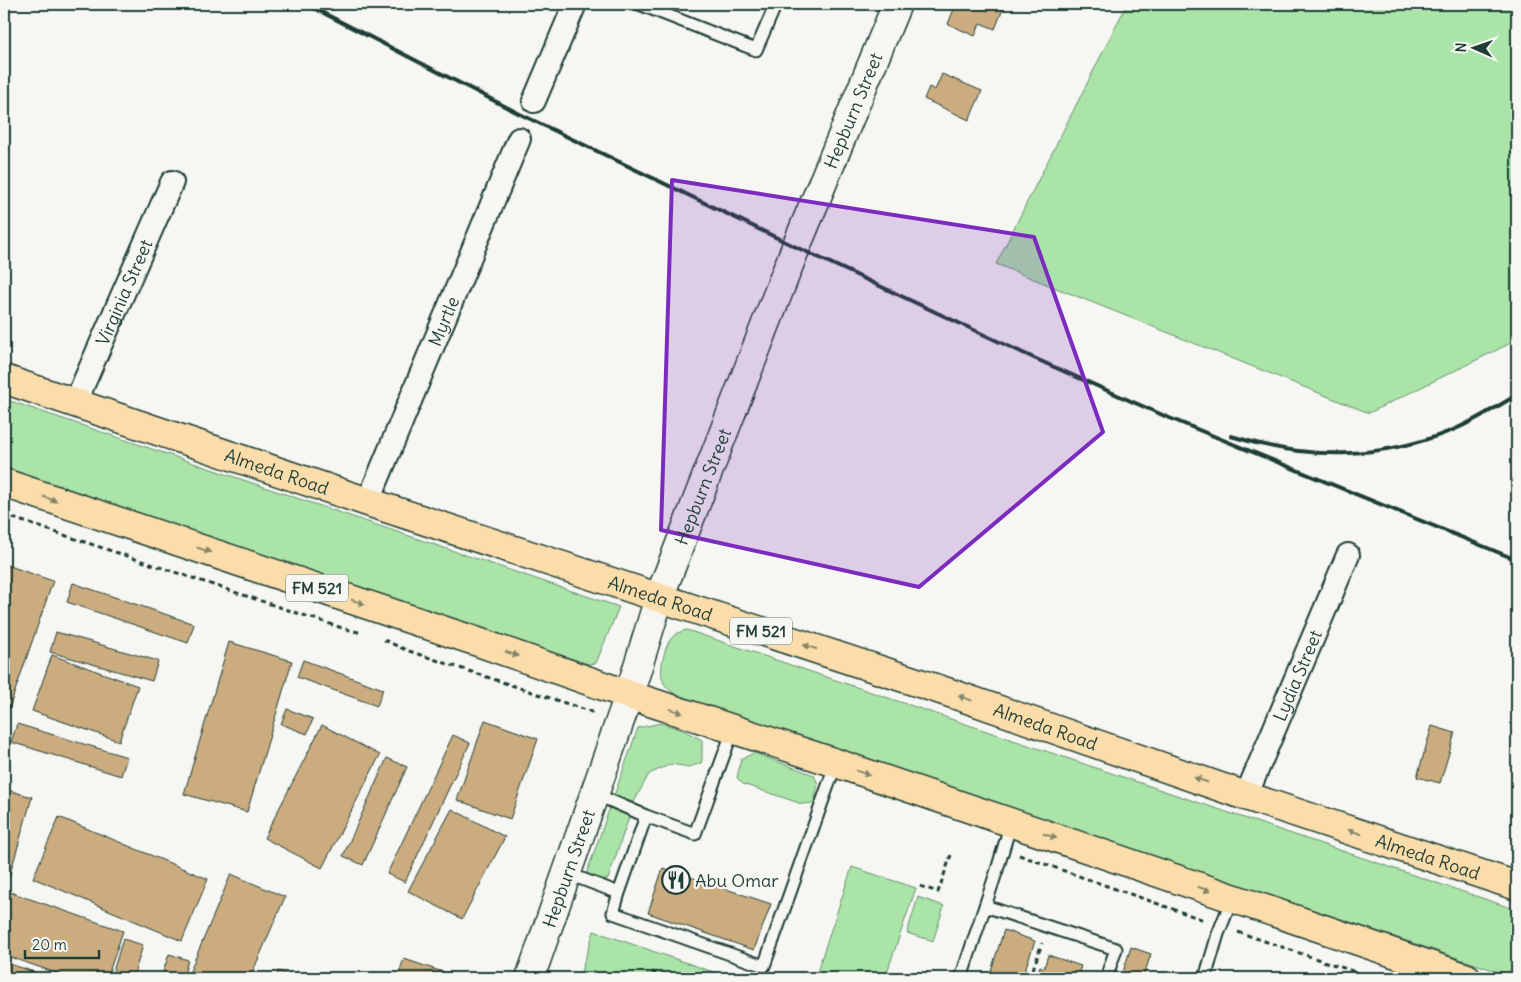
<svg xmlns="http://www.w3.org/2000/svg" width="1521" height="982" font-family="Delius,sans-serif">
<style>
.green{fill:#abe4a8;stroke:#65906e}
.building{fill:#cbac7f;stroke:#1f3d34}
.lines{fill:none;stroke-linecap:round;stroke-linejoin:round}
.lane-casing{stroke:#1f3d34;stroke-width:15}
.street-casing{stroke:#1f3d34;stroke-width:26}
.secondary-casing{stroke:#1f3d34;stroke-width:31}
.primary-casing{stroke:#1f3d34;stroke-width:31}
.path{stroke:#1f3d34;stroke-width:3;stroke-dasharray:5 4;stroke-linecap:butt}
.lane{stroke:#f6f6f2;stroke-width:11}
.street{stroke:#f6f6f2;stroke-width:22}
.secondary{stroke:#f6f6f2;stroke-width:28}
.primary{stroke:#fbddab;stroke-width:28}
.rail{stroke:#1f3d34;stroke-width:4}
.oneway{fill:#82856a}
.marked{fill:#7b2cbf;fill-opacity:0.2;stroke:#7b2cbf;stroke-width:4;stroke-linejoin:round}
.labels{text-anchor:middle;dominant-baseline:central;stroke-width:4.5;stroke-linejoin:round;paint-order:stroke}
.shield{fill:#f6f6f2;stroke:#60746d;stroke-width:1}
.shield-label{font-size:16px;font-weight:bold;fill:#1f3d34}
.street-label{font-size:18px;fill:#1f3d34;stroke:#f6f6f2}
.poi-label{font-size:18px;fill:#1f3d34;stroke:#f6f6f2;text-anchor:start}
</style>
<rect width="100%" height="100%" fill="#f6f6f2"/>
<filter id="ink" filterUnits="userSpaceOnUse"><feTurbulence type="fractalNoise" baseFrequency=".02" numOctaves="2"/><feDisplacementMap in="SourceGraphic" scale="10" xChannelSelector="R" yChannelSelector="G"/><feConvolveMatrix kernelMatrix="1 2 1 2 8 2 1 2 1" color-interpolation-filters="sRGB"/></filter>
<g filter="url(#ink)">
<path class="green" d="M1127,4H1517V340L1369,413L996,264Z
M4,399L619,607L596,663L588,664L385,597L4,468Z
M687,630L1517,910V978L682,698C675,694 668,691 664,683C658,673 664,649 670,640C673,635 681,631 687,630Z
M661,723L683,730L702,740V759L701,763L689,767L671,764L649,774L634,802L608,879C600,880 593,879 586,875L638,728Z
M754,753L814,775L818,784L814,803L802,804L743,784L737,778L741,759Z
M852,867L916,888L885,978H815Z
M918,897L944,906L933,941L907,933Z
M594,931L728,977L727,978H584L580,975Z"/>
<path class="building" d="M956,4H1005L995,29L980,23L975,36L948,24Z
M942,74L982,91L969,120L924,99L929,87L935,90Z
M4,564L53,581L4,723Z
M73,583L194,624L188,643L67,602Z
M56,632L158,661L152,681L50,652Z
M229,642L292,661L247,812L184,794Z
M52,655L138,686L119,741L32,711Z
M303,660L383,689L377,706L297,677Z
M287,709L313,719L307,734L281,724Z
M485,720L538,739L510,819L457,800Z
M17,724L127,757L121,776L11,742Z
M322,725L380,755L322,868L264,838Z
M1432,726L1455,733L1440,783L1417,777Z
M453,735L470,743L405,882L387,874Z
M387,758L407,767L363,865L343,856Z
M4,789L32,797L8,881L4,880Z
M452,809L505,837L462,919L408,891Z
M59,817L208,879L182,941L33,878Z
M663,868L771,904L754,950L648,913Z
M231,874L285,897L250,978H187Z
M4,890L123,931L107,978H71L4,955Z
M1004,930L1035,941L1022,978H983L984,976L989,977Z
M123,939L143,945L133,978H111Z
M1131,947L1151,954L1143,978H1121Z
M169,954L188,960L183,978H161Z
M1048,955L1081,966L1077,978H1036L1040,966L1044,968Z
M404,959L458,977V978H397Z
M4,962L52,978H4Z
M278,971L298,978H276Z"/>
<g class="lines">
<defs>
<path id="lane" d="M639,4L756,50L776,4
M595,794L646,816
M566,873L619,893L646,816L695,834L733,730
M619,893L613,913L764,966L836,763
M985,906L1116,949L1106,978
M961,978L997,870L1011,823
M1205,978L1218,934L1232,899"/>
<g id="street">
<path d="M534,101L575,4"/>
<path id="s1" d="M75,403L172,182"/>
<path id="s2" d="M368,502L519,139"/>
<path id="s3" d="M1246,796L1348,555"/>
</g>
<g id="secondary">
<path id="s4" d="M530,978L629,695L659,598L796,247L897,4"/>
</g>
<g id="primary">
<path id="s5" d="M4,379L368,502L956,695L1246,796L1517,886"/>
<path d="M4,483L478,642L629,695L836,763L1467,978"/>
</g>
</defs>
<use href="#lane" class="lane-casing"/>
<use href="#street" class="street-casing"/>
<use href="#secondary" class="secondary-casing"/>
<use href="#primary" class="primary-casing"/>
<path class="path" d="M4,515L342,628L362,633
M384,640L406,650L595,713
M1019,855L1204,920
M920,886L938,892L951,855
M1238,932L1373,978
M645,978L651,972L660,974L667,978
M1030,978L1042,943"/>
<use href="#lane" class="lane"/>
<use href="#street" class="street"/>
<use href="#secondary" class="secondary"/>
<use href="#primary" class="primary"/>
<path class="rail" d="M306,4L520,114L796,247L1036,359L1167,417L1517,560
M1231,436C1307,460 1379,460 1453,430C1475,421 1496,407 1517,395"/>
</g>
<defs><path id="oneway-solid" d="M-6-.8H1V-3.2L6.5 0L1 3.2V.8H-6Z" transform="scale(1.25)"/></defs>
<g class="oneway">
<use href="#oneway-solid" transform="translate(50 499) rotate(19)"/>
<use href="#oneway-solid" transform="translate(204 550) rotate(19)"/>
<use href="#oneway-solid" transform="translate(358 602) rotate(19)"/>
<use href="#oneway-solid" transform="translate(810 647) rotate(-162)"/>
<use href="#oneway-solid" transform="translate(512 654) rotate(19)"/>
<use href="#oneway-solid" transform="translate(965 698) rotate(-161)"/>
<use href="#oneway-solid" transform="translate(676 711) rotate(18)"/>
<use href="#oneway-solid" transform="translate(863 773) rotate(19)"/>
<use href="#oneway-solid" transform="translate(1201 780) rotate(-161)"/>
<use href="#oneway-solid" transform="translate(1355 832) rotate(-162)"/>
<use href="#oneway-solid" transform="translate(1050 836) rotate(19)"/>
<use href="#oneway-solid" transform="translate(1204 889) rotate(19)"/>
</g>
</g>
<path class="marked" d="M672,180L1034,237L1103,432L919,587L661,530Z"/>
<defs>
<symbol id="restaurant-ring" viewBox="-11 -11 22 22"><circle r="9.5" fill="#f6f6f2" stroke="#1f3d34" stroke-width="1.5"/><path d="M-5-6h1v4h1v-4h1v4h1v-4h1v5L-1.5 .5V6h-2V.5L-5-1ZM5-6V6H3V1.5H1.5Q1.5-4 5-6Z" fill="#1f3d34"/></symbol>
</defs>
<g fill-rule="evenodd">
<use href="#restaurant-ring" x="660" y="864" width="32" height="32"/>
</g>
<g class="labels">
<g class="shield">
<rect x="286" y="574.5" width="62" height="27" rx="4"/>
<rect x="730" y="617.5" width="62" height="27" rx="4"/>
</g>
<g class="shield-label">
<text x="317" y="588">FM 521</text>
<text x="761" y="631">FM 521</text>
</g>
<g class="street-label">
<text stroke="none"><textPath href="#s4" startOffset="926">Hepburn Street</textPath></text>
<text stroke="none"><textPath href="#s1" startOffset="121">Virginia Street</textPath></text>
<text stroke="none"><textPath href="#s2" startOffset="196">Myrtle</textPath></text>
<text stroke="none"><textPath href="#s5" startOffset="288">Almeda Road</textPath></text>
<text stroke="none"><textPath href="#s4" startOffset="521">Hepburn Street</textPath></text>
<text stroke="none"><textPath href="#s5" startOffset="692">Almeda Road</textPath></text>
<text stroke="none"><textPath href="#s3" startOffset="131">Lydia Street</textPath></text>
<text stroke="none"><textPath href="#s5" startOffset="1098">Almeda Road</textPath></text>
<text stroke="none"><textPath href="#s5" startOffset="1502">Almeda Road</textPath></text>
<text stroke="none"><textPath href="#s4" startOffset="116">Hepburn Street</textPath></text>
</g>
<g class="poi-label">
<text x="695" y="880">Abu Omar</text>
</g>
</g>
<rect width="1521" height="982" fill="none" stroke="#f6f6f2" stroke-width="20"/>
<rect x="10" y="10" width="1501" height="962" fill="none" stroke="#1f3d34" stroke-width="2" filter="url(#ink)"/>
<g transform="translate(1474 48) rotate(272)" stroke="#f6f6f2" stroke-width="4" paint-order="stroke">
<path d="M0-4L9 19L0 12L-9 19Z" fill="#1f3d34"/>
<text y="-8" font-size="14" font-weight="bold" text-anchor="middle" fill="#1f3d34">N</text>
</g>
<path d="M25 950v8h74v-8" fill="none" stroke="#1f3d34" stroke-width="2.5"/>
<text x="32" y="950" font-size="15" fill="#1f3d34" stroke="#f6f6f2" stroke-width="4" paint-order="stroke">20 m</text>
</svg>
